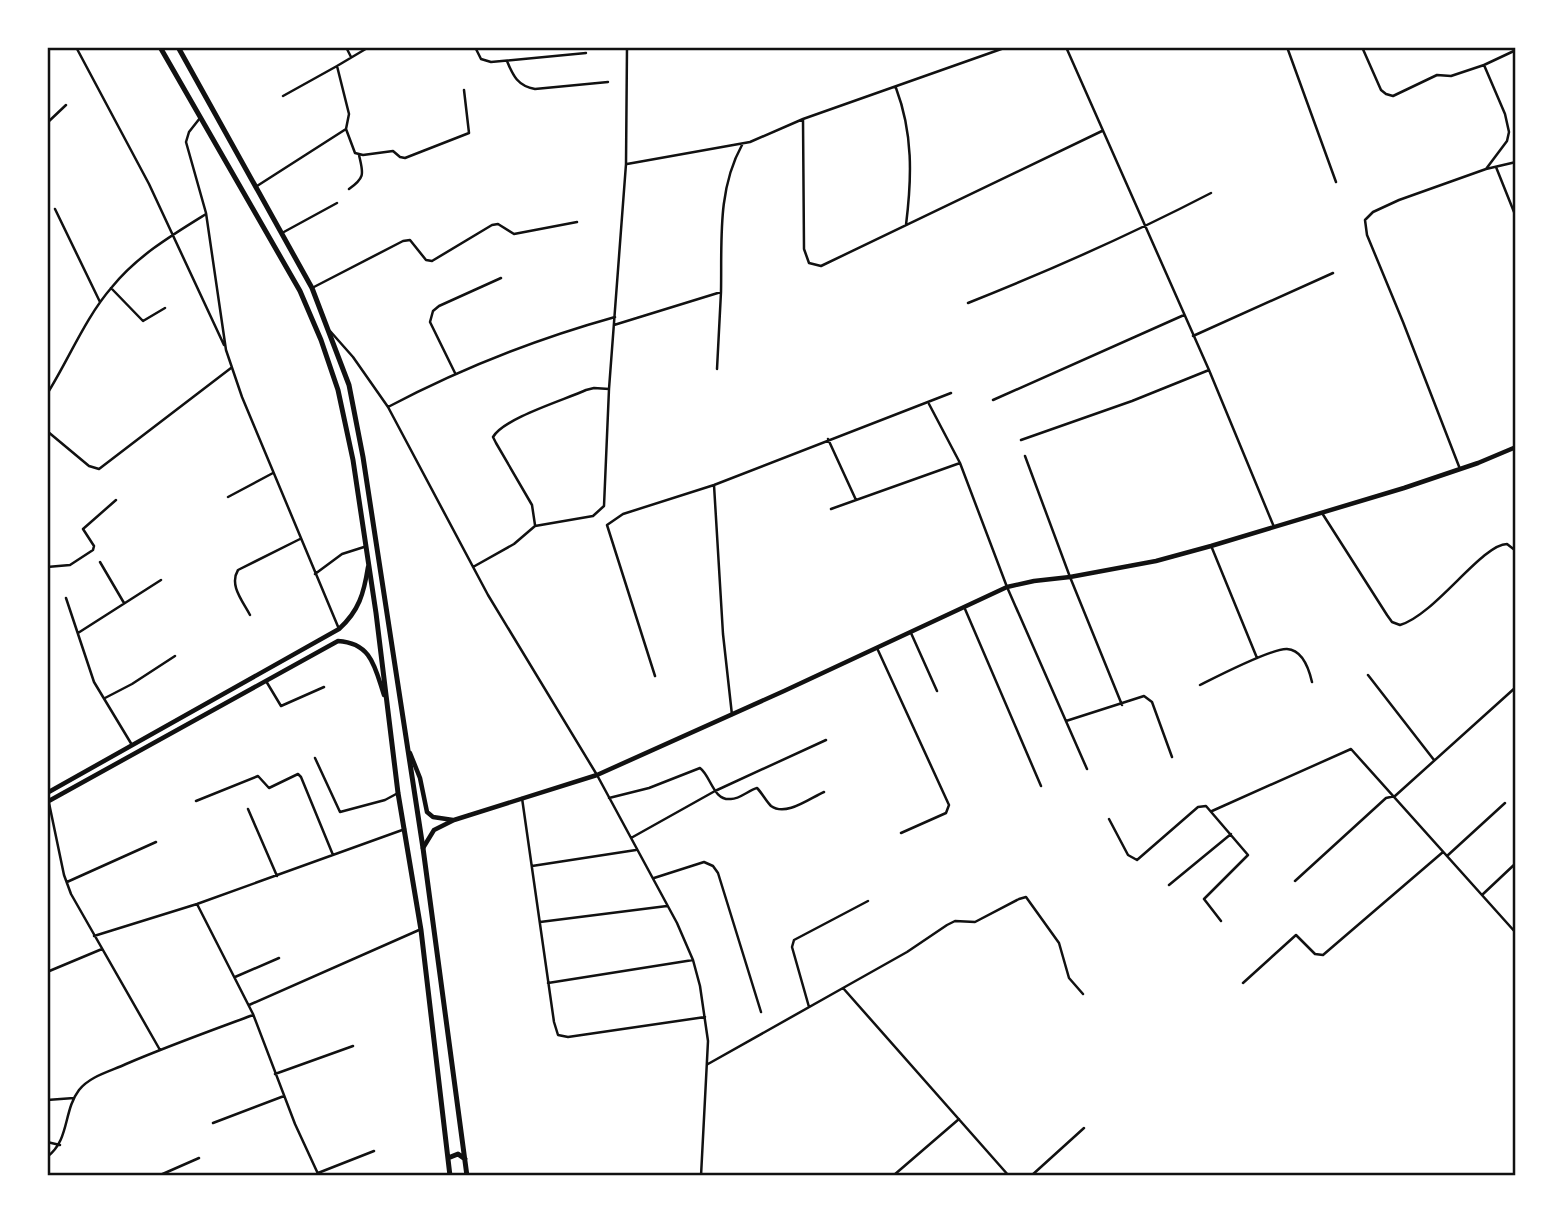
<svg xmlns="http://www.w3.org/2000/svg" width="1563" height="1223" font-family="Inter,sans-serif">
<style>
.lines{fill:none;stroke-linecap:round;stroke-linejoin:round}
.minor{stroke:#111;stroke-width:2.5}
.secondary{stroke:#111;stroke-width:4.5}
.primary{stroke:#111;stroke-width:4.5}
.trunk{stroke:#111;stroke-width:5}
.neatline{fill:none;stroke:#111;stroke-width:2.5}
</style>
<rect width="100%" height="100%" fill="#fff"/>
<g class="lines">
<path class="minor" d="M76,47L149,184L224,345
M346,47L351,57
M475,47L481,59L491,62L586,53
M1066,47L1209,370L1274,527
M1287,47L1336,182
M1362,47L1381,90L1386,94L1393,96L1437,75L1451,76L1484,65
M507,61C513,76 518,86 535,89L608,82
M896,88C913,133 912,177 906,225
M283,96L337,66
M200,118L189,132L186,142L206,213L226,350L242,397L339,629
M803,119L804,249L809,263L821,266L1102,131
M47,123L66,105
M346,129L355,153L363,155L393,151L400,157L405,158L469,133L464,90
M627,164L750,142L803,119L1007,47
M1496,167L1516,217
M1486,169L1516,162
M257,186L346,129L349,114L337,66L369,47
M349,189C366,177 363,173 359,155
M55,209L100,302
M282,233L337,203
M111,288L143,321L165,308
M312,288L403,241L410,240L426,260L432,261L492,225L498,224L514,234L577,222
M968,303C1051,270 1132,234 1211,193
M614,325L721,292C722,242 717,190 742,145
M330,331L353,357L388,407L488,595L597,775L677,923L693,960L700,986L708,1041L701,1176
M1193,336L1333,273
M717,369L721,292
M455,373L430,322L433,311L439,306L501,278
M47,394C69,359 85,318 112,287C137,256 172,235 206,214
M993,400L1184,315
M929,404L960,463
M388,407C460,369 536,339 615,317
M47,431L89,466L99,469L231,368
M828,439L856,500
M1021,440L1132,401L1209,370
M1025,456L1070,577L1122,705
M1460,469L1403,322L1367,235L1365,220L1373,212L1399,200L1486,169L1507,141L1509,132L1505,114L1484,65L1516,50
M714,485L723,634L732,715
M228,497L273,473
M831,509L960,463L1007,587L1087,769
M1322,513L1387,615L1392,622L1400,625C1435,615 1482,544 1507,544L1516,551
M535,525L532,505L496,443L493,437C504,418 564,400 586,390L594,388L609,389
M1212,548L1257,658
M100,562L124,603
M47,567L70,565L93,550L94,546L83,529L116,500
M473,567L514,544L535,526L593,516L604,506L609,389L626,164L627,47
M315,574L342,554L364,547
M66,598L94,682L132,745
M965,609L1041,786
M250,615C242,600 229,585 238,570L300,539
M78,633L161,580
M911,633L937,691
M877,648L949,805L946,813L901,833
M1368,675L1434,760
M655,676L607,525L623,514L714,485L951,393
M266,681L281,706L324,687
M1200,685C1216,677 1272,648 1287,649C1303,650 1309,669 1312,682
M105,698L132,684L175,656
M1066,721L1144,696L1152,702L1172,757
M315,758L340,812L385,800L398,793
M522,798L554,1022L558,1035L568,1037L705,1017
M609,798L649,788L700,768C711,776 713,801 731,799C740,799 749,790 757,788C762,793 766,801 771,806C786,817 810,798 824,792
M196,801L258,776L269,788L298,774L301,777L333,855
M49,803L64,875L71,894L160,1050
M248,809L277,876
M1212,811L1351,749L1516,933
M1109,819L1128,855L1137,860L1198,807L1206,806L1248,855L1204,899L1221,921
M631,838L715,791L826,740
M1447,856L1505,803
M532,866L636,850
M654,878L704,862L713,866L718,873L761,1012
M1295,881L1386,798L1395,796L1516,687
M67,882L156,842
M1169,885L1231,834
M1482,895L1516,863
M197,904L253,1014L295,1124L319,1176
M540,922L667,906
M94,936L197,904L405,829
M47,972L102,949
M235,977L279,958
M548,983L693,960
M1243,983L1296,935L1315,954L1323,955L1443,852
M843,988L907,952L947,925L955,921L975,922L1019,899L1026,897L1059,943L1069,978L1083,994
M249,1005L419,930
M809,1007L792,947L794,940L868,901
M708,1064L843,988L1009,1176
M275,1074L353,1046
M47,1100L74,1098
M213,1123L284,1096
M47,1142L60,1145
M47,1157C70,1140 63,1111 79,1090C90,1076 111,1071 126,1064C168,1046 210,1031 253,1015
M47,1172L48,1176
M318,1173L374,1151
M894,1175L959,1119
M158,1176L199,1158
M1031,1176L1084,1128"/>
<path class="secondary" d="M410,753L420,778L427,812L433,817L453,820
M423,848L434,830L454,820L597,775L784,691L1007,587L1034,581L1070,577L1156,561L1211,546L1404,488L1478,463L1516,447"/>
<path class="primary" d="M47,793L339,629C359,611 364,593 368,567
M47,802L338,641C372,643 375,668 384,695"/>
<path class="trunk" d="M160,47L300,291L321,340L338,390L353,460L376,613L398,793L421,930L450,1176
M178,47L312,288L349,385L363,457L423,848L467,1176
M448,1158L458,1154L465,1159"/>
</g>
<rect width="1563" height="1223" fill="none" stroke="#ffffff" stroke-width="98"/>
<rect x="49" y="49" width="1465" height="1125" class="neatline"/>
</svg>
